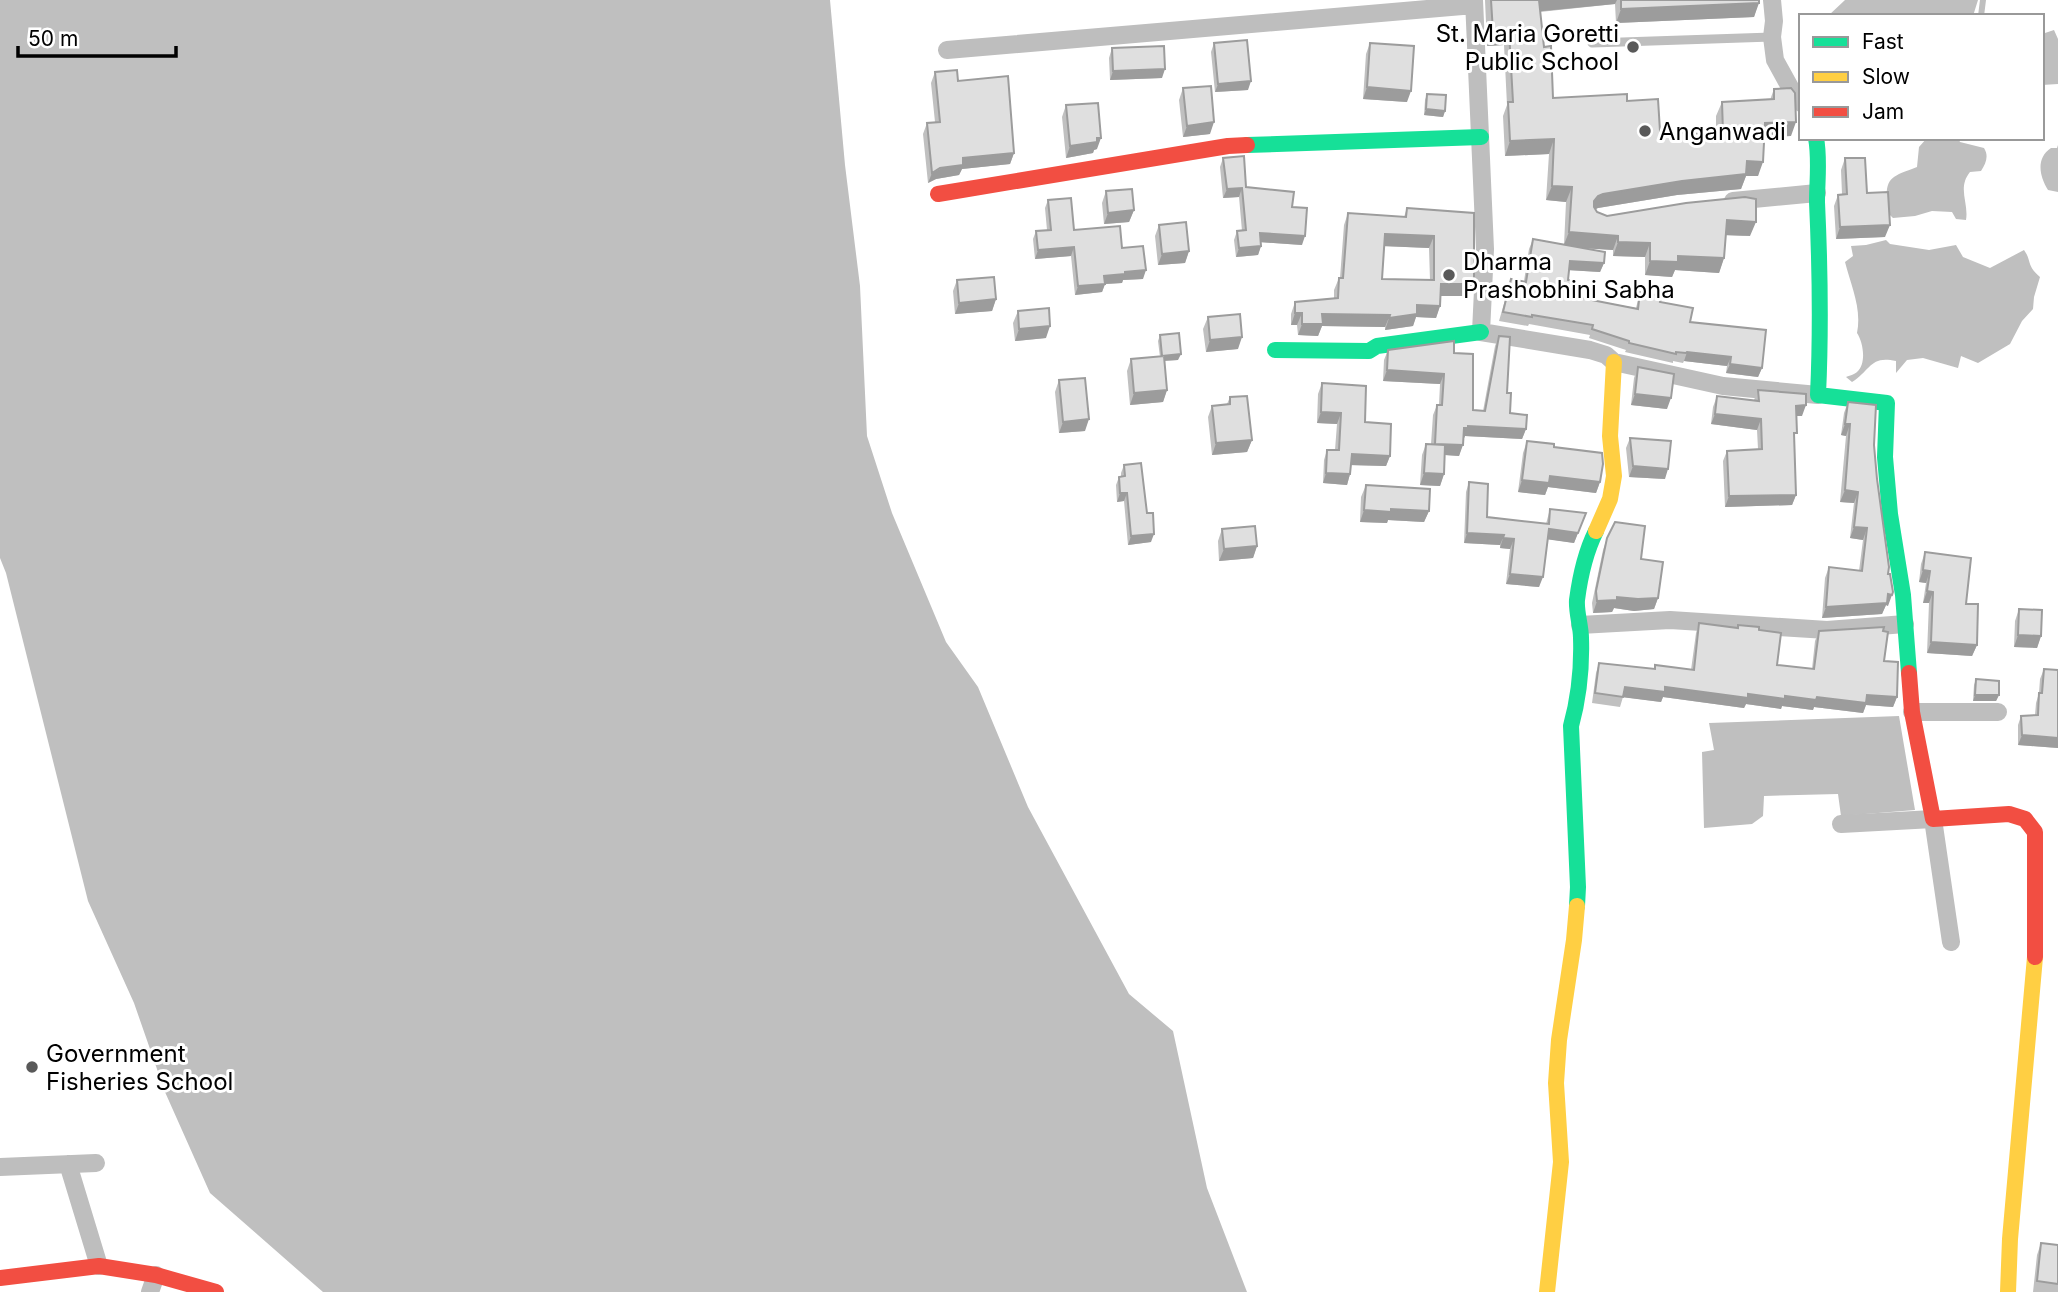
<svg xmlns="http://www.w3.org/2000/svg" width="2058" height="1292" font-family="Inter,sans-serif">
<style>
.water{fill:#bfbfbf}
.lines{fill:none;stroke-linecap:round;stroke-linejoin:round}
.stream{stroke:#bfbfbf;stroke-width:6}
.lane{stroke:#bebebe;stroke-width:9}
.street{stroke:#bebebe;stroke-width:18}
.fast{stroke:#16e098;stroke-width:16}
.slow{stroke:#ffcf43;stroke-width:16}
.jam{stroke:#f24e42;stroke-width:16}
.wall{fill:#c0c0c0;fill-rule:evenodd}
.shaded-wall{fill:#9c9c9c}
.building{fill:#dfdfdf;stroke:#9c9c9c;stroke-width:2;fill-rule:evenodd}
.poi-dot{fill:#595959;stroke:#fff;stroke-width:2.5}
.labels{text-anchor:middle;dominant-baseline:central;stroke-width:6;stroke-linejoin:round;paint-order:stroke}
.poi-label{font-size:24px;fill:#000;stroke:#fff;text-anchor:start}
</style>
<rect width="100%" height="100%" fill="#fff"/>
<path class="water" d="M0,0H830L845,165L860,286L867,436L892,513L946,642L978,687L1028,807L1129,994L1173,1031L1207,1188L1247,1292H323L210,1193L165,1092L134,1003L88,901L6,573L0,558Z
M1845,0H1978L1973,16H1828Z
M2054,30L2058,39V84L2042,85V34Z
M1927,138H1958L1960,142L1984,148C1989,156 1986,163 1981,171L1970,172C1957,188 1969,203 1966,220L1956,219L1952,212L1932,211L1915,216L1893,218L1887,212C1885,177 1888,178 1917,167L1919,147Z
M2058,145V192L2048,190C2039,175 2036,158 2051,148H2057Z
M1886,240L1890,244L1929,250L1956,245L1963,257L1990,268L2024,250C2032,261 2026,265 2040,277L2034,297L2033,309L2022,321L2010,344L1978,363L1961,356L1958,368L1923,358L1907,360L1896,373V361C1870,355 1871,370 1852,382L1846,377C1849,376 1855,374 1857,372C1867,363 1863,342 1857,333C1862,308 1851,286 1845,262L1853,256L1851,246L1866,245Z
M1899,716L1915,810L1841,816L1838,794L1764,796L1763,816L1752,824L1704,828L1702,752L1714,750L1709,723Z"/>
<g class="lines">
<path class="stream" d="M1981,16L1983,0"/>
<path class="lane" d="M1592,43L1772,37"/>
<path class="street" d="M1474,0L1485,249L1481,332L1590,350L1606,355L1614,362L1723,386L1818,395
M1772,0L1774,21L1772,37L1775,60L1796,98L1801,103
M947,50L1474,5
M1733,201L1817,193
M1580,625L1670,620L1827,630L1905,624
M1912,712H1998
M1841,824L1933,819L1951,942
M68,1164L99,1266
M0,1167L96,1163
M150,1292L156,1275"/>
<path class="fast" d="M1816,138C1820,159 1817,181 1817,202C1820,266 1821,331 1818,395L1887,403L1885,457L1890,514L1903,595L1909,673
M1247,145L1481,137
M1275,350L1369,351L1377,346L1481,332
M1577,906L1578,887L1571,726C1579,697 1582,668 1581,638C1581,626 1576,612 1577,600C1580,577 1586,551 1596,531"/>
<path class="slow" d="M1596,531L1610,499L1614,476L1610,436L1614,362
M1547,1292L1561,1162L1556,1083L1559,1040L1574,940L1577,906
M2008,1292L2010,1239L2035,957"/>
<path class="jam" d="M938,194L1228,146L1247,145
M1909,673L1912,712L1933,819L2009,814L2025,819L2035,832V957
M0,1278L99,1266L156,1275L216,1292"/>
</g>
<path class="wall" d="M1485,0H1759L1754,17L1616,23L1615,4L1540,12L1544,47L1553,98L1627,101L1660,131L1716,135V116L1722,102L1770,100L1774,89L1791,136L1765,137L1758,176H1746L1741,189L1677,195L1598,208L1595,209L1597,212L1607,216L1750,236L1726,235L1724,258L1719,273L1675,270L1672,277L1645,275V257L1613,256V250L1585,248L1604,263L1600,272L1569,270L1568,280L1571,296L1636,308L1640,292L1660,302L1762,368L1758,377L1726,373L1727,366L1684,361L1683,363L1673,361V363L1625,352L1626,350L1589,338L1590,335L1529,324L1528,326L1499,321L1511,279L1524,281L1529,249L1533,239L1564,245L1566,202L1546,200L1549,154L1505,156L1503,116L1507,105L1504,45L1487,46Z
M1214,43L1248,90L1215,92L1211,52Z
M1370,43L1407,102L1363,99L1366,54Z
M1112,48L1162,78L1110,80L1109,58Z
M935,72L958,81L1014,153L1010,164L962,169L959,175L936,179L928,183L923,134L927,123L935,122L931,83Z
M1183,88L1210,134L1183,137L1179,100Z
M1427,94L1445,111L1443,117L1424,115L1425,100Z
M1066,105L1097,149L1094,150L1093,153L1066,158L1062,117Z
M1223,158L1246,187L1292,207L1302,245L1261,242V246L1258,255L1236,257L1234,240L1237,231H1242L1239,197L1223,198L1220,167Z
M1845,158L1867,193L1885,237L1836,239L1834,206L1838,195L1842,194L1841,170Z
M1106,191L1134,210L1129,222L1104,224L1102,203Z
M1048,200L1074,230L1122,248L1143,279L1123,280L1122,283L1105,284L1102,292L1075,295L1071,256L1035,259L1033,239L1036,231L1047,230L1045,208Z
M1407,208L1474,213V284L1469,296H1441L1440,306L1436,318L1416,317L1413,326L1385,330V327L1322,326L1318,336L1298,335L1297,325H1291V314L1295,302L1334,298V290L1339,278H1340L1344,225L1348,213L1404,217ZM1384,246L1429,248L1430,280L1382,279Z
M1159,225L1189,251L1185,263L1158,265L1155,236Z
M957,280L996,299L992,311L955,314L953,291Z
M1018,311L1046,338L1015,341L1013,323Z
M1208,317L1238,349L1206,352L1203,329Z
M1160,335L1178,360L1164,361L1167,390L1163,402L1130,405L1127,371L1131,359L1160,357L1158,341Z
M1499,336L1510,413L1526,429L1522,439L1465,436L1464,438L1459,456L1445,455L1444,474L1440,486L1420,485L1422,455L1426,444H1431L1433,415L1437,405H1439L1440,384L1383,381L1384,360L1388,350L1454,353L1473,410L1483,411L1495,346Z
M1638,367L1667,409L1631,405L1634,378Z
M1059,380L1085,431L1059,433L1055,392Z
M1322,383L1365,422L1390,456L1386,466L1351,465L1350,474L1347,485L1323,483L1324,460L1327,450H1335L1337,424L1317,423L1318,394Z
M1758,390L1802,416H1797L1794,441L1796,495L1792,505L1725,507L1723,461L1727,451L1758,449L1757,430L1711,424L1713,407L1717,396L1754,400Z
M1230,397L1252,440L1247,452L1212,455L1208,417L1212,406L1227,404Z
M1848,402L1874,445L1877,479L1888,574V606L1886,605L1882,614L1822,618L1825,578L1829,567L1859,571L1863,540L1850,538L1854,503L1840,502L1846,436L1841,435L1844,413Z
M1630,438L1665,479L1629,477L1626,448Z
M1527,441L1554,447L1600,482L1596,493L1548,487L1545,495L1518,492L1523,453Z
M1124,465L1151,542L1128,545L1124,501L1117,502L1116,485L1119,477L1121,476V473Z
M1469,482L1487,517L1546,524L1550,509L1586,513L1574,543L1548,539L1539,587L1506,584L1510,549L1500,548V545L1464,543L1466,492Z
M1366,485L1429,511L1424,522L1388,520L1387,523L1360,522L1361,497Z
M1222,529L1257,546L1253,558L1219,561L1218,541Z
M1607,538L1641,559L1658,598L1654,609L1634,611L1614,608L1612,612L1593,613L1592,603L1603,550Z
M1925,552L1966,604L1977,645L1972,656L1927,653L1929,603H1923L1926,583L1919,582L1921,564Z
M2019,609L2041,636L2037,648L2014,647L2015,621Z
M1699,623L1759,630L1777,665L1812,669L1815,641L1819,631L1884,661L1897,697L1893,707L1866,705L1863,713L1814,707L1813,710L1782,706L1781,709L1746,704L1744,708L1663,697L1661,702L1623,697L1620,707L1592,703L1596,673L1599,663L1654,669L1655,665L1691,670L1696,633Z
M2044,669L2058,670V748L2018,745V725L2021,716L2035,715L2036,703L2039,693L2040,679Z
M1976,679L1999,695L1996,701H1973L1974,685Z
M2041,1243L2058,1245V1292H2033L2037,1255Z"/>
<path class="shaded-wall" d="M1538,0H1617L1615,4L1533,12Z
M1759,3L1754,17L1616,23L1621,9Z
M1509,31L1504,45L1487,46L1493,32Z
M1165,69L1162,78L1110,80L1113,71Z
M1251,81L1248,90L1215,92L1218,84Z
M1367,87L1411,91L1407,102L1363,99Z
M1426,109L1445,111L1443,117L1424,115Z
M1214,122L1210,134L1183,137L1187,126Z
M1796,122L1791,136L1760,137L1765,123Z
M1097,138H1101L1097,149L1094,150L1093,153L1066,158L1070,146Z
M1554,139L1549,154L1505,156L1510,141Z
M1014,153L1010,164L962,169L959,175L936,179L928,183L932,173L963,158Z
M1747,161L1763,162L1758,176H1746L1741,189L1677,195L1598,208L1592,211L1594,201L1598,196L1603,194Z
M1552,186L1572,187L1566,202L1546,200Z
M1242,188L1239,197L1223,198L1227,189Z
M1134,210L1129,222L1104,224L1108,213Z
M1727,220L1756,222L1750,236L1721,235Z
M1890,225L1885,237L1836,239L1840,227Z
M1569,232L1618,236L1613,250L1563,247Z
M1260,233L1305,236L1302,245L1257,242Z
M1385,234L1434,236L1429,248L1381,246Z
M1618,242L1650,243L1645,257L1613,256Z
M1261,246L1258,255L1236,257L1239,248Z
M1074,247L1071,256L1035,259L1038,250Z
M1189,251L1185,263L1158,265L1162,254Z
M1678,256L1724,258L1719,273L1675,270L1672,277L1645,275L1650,261Z
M1570,261L1604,263L1600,272L1566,270Z
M1146,270L1143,279L1123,280L1122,283L1105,284L1102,292L1075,295L1078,286L1104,276L1125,272Z
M1441,284H1474L1469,296H1437Z
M996,299L992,311L955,314L959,303Z
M1417,305L1440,306L1436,318L1416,317L1413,326L1385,330L1389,318Z
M1295,313H1302L1297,325H1291Z
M1322,314L1390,315L1385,327L1322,326L1318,336L1298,335L1302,324Z
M1050,326L1046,338L1015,341L1019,329Z
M1242,337L1238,349L1206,352L1210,340Z
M1687,352L1731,357L1727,366L1684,361Z
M1181,354L1178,360L1160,361L1162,356Z
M1730,364L1762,368L1758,377L1726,373Z
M1387,370L1444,374L1440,384L1383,381Z
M1167,390L1163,402L1130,405L1134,393Z
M1635,394L1671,398L1667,409L1631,405Z
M1806,405L1802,416H1793L1796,406Z
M1321,412L1341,413L1337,424L1317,423Z
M1715,414L1761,419L1757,430L1711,424Z
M1089,419L1085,431L1059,433L1063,422Z
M1845,424H1850L1846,436L1841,435Z
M1468,426L1526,429L1522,439L1465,436L1464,438H1460L1464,428Z
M1252,440L1247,452L1212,455L1216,443Z
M1435,444L1463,445L1459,456L1431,454Z
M1352,454L1390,456L1386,466L1348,465Z
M1633,466L1668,469L1665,479L1629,477Z
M1326,473L1350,474L1347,485L1323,483Z
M1424,473L1444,474L1440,486L1420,485Z
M1550,476L1600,482L1596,493L1548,487L1545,495L1518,492L1522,480Z
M1845,490L1858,492L1854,503L1840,502Z
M1120,493H1127L1124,501L1117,502Z
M1796,495L1792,505L1725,507L1729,496Z
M1391,509L1429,511L1424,522L1388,520L1387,523L1360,522L1364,510Z
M1586,513L1574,543L1545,539L1549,529Z
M1854,527L1867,528L1863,540L1850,538Z
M1467,533L1504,535L1500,545L1464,543Z
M1154,534L1151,542L1128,545L1131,536Z
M1503,538L1514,539L1510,549L1500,548Z
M1257,546L1253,558L1219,561L1224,549Z
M1923,570L1930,571L1926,583L1919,582Z
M1510,574L1543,577L1539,587L1506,584Z
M1927,591L1933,592L1929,603H1923Z
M1888,594L1892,595L1888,606L1886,605L1882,614L1822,618L1826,607Z
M1617,597L1658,598L1654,609L1634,611L1614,608L1612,612L1593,613L1597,601Z
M2018,635L2041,636L2037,648L2014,647Z
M1931,642L1977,645L1972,656L1927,653Z
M1625,687H1665L1748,694L1785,696L1817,697L1867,695L1897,697L1893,707L1866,705L1863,713L1814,707L1813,710L1782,706L1781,709L1746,704L1744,708L1663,697L1661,702L1621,697Z
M1975,695H1999L1996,701H1973Z
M2022,735L2058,738V748L2018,745Z"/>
<path class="building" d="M1491,0H1539L1544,47L1551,46L1553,98L1627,94V101L1658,99L1660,131L1717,135L1718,132H1723L1722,102L1774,99V89L1791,88L1795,93L1796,122L1765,123L1763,162L1747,161L1746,174L1682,181L1603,194L1598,196L1594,201V207L1597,212L1607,216L1686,203L1745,197L1756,199V222L1727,220L1724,258L1678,256V262L1650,261V243L1618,242V236L1569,232L1572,187L1552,186L1554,139L1510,141L1508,102H1513L1509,31L1493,32Z
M1621,0H1759V3L1621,9Z
M1247,40L1251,81L1218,84L1214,43Z
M1370,43L1414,46L1411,91L1367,87Z
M1164,46L1165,69L1113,71L1112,48Z
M957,70L958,81L1008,76L1014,153L963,158V165L940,168L932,173L927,123L940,122L935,72Z
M1211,86L1214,122L1187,126L1183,88Z
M1427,94L1446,95L1445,111L1426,109Z
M1098,103L1101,138H1097V142L1070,146L1066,105Z
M1244,156L1246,187L1294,192L1292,207L1307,208L1305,236L1260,233L1261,246L1239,248L1237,231L1246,230L1242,188L1227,189L1223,158Z
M1845,158H1865L1867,193L1888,192L1890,225L1840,227L1838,195L1847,194Z
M1132,189L1134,210L1108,213L1106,191Z
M1071,198L1074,230L1120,226L1122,248L1143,246L1146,270L1125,272V274L1104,276L1105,284L1078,286L1074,247L1038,250L1036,231L1051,230L1048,200Z
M1407,208L1474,213V284H1441L1440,306L1417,305V314L1389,318L1390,315L1322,314L1323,324H1302V313H1295V302L1338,298L1339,278H1343L1348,213L1406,217ZM1385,234L1434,236V280L1382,279Z
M1186,222L1189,251L1162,254L1159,225Z
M1533,239L1605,252L1604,263L1570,261L1568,280L1573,281L1571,296L1638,309L1640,292L1661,296L1660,302L1693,308L1690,322L1766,330L1762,368L1730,364L1731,357L1687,352L1686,353L1676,352V354L1629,343V341L1592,329L1593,325L1532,315V317L1503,312L1511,279L1526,282Z
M994,277L996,299L959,303L957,280Z
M1049,308L1050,326L1019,329L1018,311Z
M1240,314L1242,337L1210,340L1208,317Z
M1179,333L1181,354L1162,356L1160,335Z
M1499,336L1510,337L1507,393H1511L1510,413L1527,415L1526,429L1468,426V428H1464L1463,445L1435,444L1437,405H1442L1444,374L1387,370L1388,350L1454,341V353L1473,354V410L1485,411Z
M1164,356L1167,390L1134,393L1131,359Z
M1638,367L1674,374L1671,398L1635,394Z
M1085,378L1089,419L1063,422L1059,380Z
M1322,383L1366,386L1365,422L1391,424L1390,456L1352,454L1350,474L1326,473L1327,450H1339L1341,413L1321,412Z
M1758,390L1806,394V405L1796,406L1797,433H1794L1796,495L1729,496L1727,451L1762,449L1761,419L1715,414L1717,396L1759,401Z
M1247,396L1252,440L1216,443L1212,406L1230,404V397Z
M1848,402L1876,405L1874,445L1877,479L1889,567L1888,574H1890L1893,592L1892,595L1888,594L1887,603L1826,607L1829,567L1862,571L1867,528L1854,527L1858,492L1845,490L1850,424H1845Z
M1630,438L1671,441L1668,469L1633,466Z
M1527,441L1554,444V447L1602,453L1603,464L1600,482L1550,476L1549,483L1522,480Z
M1426,444L1445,445L1444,474L1424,473Z
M1141,463L1147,513H1153L1154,534L1131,536L1127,493H1120L1119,477L1125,476L1124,465Z
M1469,482L1488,484L1487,517L1549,524L1550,509L1586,513L1578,533L1549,529L1543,577L1510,574L1514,539L1503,538L1504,535L1467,533Z
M1366,485L1430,489L1429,511L1391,509V512L1364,510Z
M1615,522L1645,526L1641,559L1663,562L1658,598L1638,599L1617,597V600L1597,601L1596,591L1607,538Z
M1255,526L1257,546L1224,549L1222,529Z
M1925,552L1971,558L1966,604H1978L1977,645L1931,642L1933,592L1927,591L1930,571L1923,570Z
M2019,609L2042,610L2041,636L2018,635Z
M1699,623L1738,628V625L1759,627V630L1781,633L1777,665L1814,669L1819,631L1884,627L1883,631L1888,632L1884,661L1898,662L1897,697L1867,695L1866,703L1817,697L1816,700L1785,696V699L1748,694V698L1665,687V692L1625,687L1623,697L1595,693L1599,663L1655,669V665L1694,670Z
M2044,669L2058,670V738L2022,735L2021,716L2038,715L2039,693H2042Z
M1976,679L1999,681V695H1975Z
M2041,1243L2058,1245V1284L2037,1281Z"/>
<g class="poi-dot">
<circle cx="1633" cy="47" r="7"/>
<circle cx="1645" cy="131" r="7"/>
<circle cx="1449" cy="275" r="7"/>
<circle cx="32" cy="1067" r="7"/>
</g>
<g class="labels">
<g class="poi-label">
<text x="1619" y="33" text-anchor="end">St. Maria Goretti<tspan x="1619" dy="28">Public School</tspan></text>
<text x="1659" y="131">Anganwadi</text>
<text x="1463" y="261">Dharma<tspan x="1463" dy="28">Prashobhini Sabha</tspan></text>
<text x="46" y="1053">Government<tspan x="46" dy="28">Fisheries School</tspan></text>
</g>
</g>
<rect x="1799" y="14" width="245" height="126" fill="#ffffff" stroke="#999999" stroke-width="2"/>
<rect x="1813" y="37" width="35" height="10" fill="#16e098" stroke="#999999" stroke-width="2"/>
<text x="1862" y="49" font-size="21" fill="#000000">Fast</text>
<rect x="1813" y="72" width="35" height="10" fill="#ffcf43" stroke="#999999" stroke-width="2"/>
<text x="1862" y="84" font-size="21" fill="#000000">Slow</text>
<rect x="1813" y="107" width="35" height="10" fill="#f24e42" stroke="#999999" stroke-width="2"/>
<text x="1862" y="119" font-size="21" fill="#000000">Jam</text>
<path d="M18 46v10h158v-10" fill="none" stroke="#000000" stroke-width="3.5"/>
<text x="28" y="46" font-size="21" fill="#000000" stroke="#ffffff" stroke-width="5" paint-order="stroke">50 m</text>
</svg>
